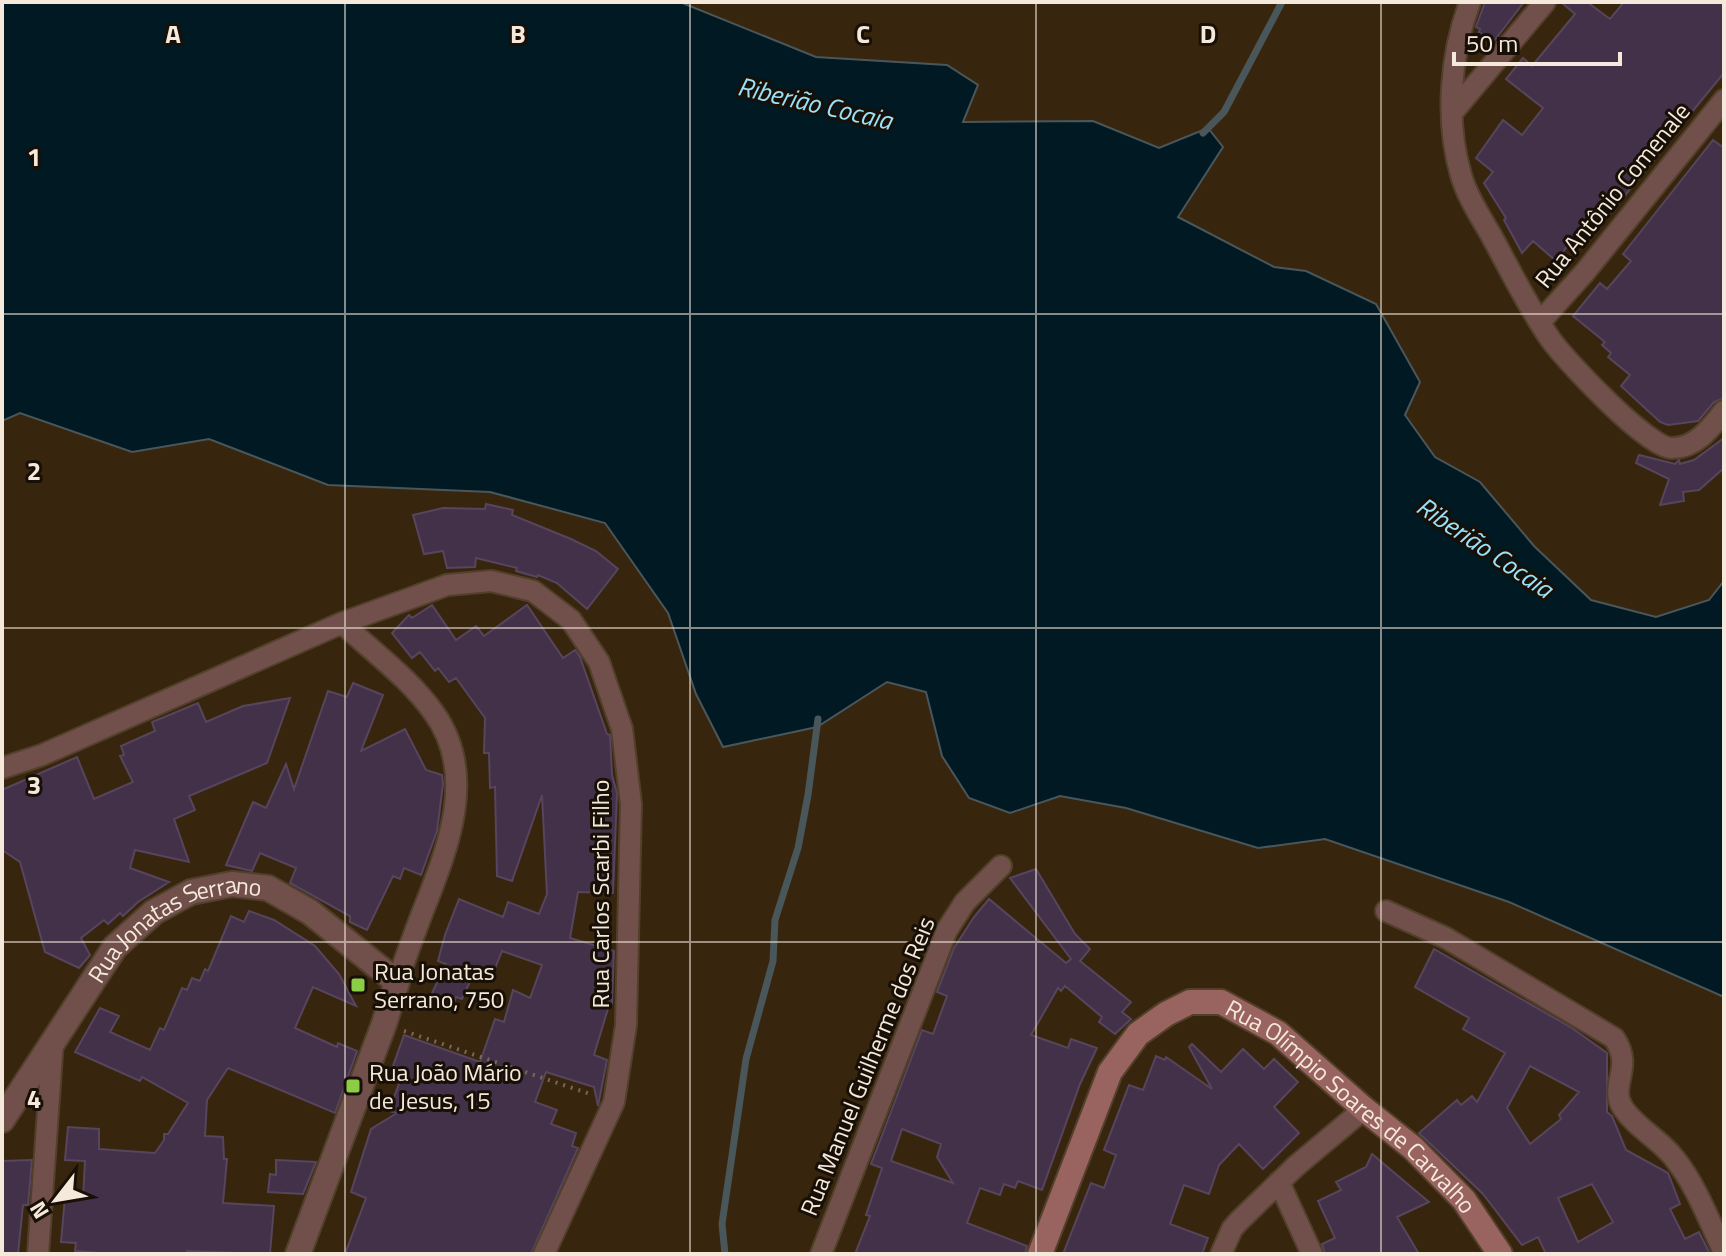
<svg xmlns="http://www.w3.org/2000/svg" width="1726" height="1256" font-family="'Titillium Web',sans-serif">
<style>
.water{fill:#001923;stroke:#4a575a;stroke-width:2}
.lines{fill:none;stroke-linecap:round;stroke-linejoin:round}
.stream{stroke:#4a575a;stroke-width:7}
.building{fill:#423148;stroke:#57455d;stroke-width:2;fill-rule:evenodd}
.minor-casing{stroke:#52402b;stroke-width:24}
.tertiary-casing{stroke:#52402b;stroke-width:28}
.secondary-casing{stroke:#52402b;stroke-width:28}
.path{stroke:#786854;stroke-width:4;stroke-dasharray:2 6;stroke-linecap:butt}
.minor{stroke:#71504c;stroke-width:20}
.tertiary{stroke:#71504c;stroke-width:24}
.secondary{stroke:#99645f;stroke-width:24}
.grid{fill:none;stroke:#f5e9dc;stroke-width:2;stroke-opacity:0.55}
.poi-dot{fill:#8bce46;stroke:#181007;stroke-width:3}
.labels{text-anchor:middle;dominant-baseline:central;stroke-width:6;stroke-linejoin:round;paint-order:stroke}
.street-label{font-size:24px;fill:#f5e9dc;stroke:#181007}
.poi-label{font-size:24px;fill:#f5e9dc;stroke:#181007;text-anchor:start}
.water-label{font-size:26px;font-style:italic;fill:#99e2fa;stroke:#181007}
.grid-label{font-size:26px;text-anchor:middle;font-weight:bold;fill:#f5e9dc;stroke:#181007;stroke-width:6;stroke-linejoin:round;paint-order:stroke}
</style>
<rect width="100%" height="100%" fill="#37250e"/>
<path class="water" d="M2,2H680L816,57L947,65L978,85L963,122L1093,121L1159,148L1208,128L1223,147L1178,217L1274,267L1306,271L1376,304L1420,382L1405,415L1435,457L1480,482L1534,546L1591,600L1656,617L1709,600L1724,581V997L1509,902L1325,839L1258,848L1126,808L1060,796L1010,813L969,798L942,756L926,692L887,682L817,727L723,747L696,694L668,613L605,523L490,492L328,485L209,439L132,452L20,413L2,421Z"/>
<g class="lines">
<path class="stream" d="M1203,133L1224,112L1282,2
M725,1254L722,1224L746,1059L773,961L775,920L798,848L808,795L818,719"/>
</g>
<path class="building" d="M1485,2H1524L1494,41L1479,32L1480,29L1476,27Z
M1561,2H1587L1610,19L1624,2H1724V73L1691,113L1684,107L1653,144L1661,151L1609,215L1598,206L1556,261L1533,241L1522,253L1504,220L1506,218L1484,183L1493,172L1476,158L1503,120L1522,135L1543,108L1506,79L1523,58L1532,66L1575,14Z
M1713,140L1724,148V398L1714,402L1698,421L1668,425L1660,422L1621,386L1630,375L1608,357L1611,353L1602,345L1605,342L1573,316L1600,283L1607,289L1631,261L1623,254Z
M1724,438V468L1699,490L1683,492L1684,501L1660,505L1669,479L1636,463L1639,455L1675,464L1679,460L1680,464L1694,460Z
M486,504L513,510L512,515L571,539L596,551L618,569L587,609L557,583L538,575L537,577L516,571L517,568L476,558L475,567L447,568L443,551L424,554L413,515L443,508L485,509Z
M432,605L456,640L476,626L484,636L527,605L563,658L575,650L580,657L607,734L610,735L612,775L617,793L613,893L578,892L570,938L614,951L612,1003L610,1002L594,1055L607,1060L598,1106L594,1087L546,1072L535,1102L557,1110L551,1124L576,1133L572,1146L578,1148L531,1254H345L366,1198L351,1192L371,1129L397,1113L389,1111L404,1070L393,1066L404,1035L480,1062L495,1019L504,1022L513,990L530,998L542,965L502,951L490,981L473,975L462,999L456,997L454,1003L432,993L446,964L438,961L445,935L459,899L503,917L508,902L539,914L547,894L542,795L512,881L497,876L495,787L490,788L489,753H484L485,718L456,678L449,682L438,668L435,671L420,652L412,658L392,633L409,615L412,618Z
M353,683L383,695L361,751L405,729L426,770L442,775L443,784L437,831L421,875L404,868L400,879L393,876L367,930L350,922V916L290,883L296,868L260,853L252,871L226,865L253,802L266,808L286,764L294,789L328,691L347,697Z
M290,698L267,763L189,796L195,810L174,819L189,862L135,850L130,868L169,882L138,902L123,916L120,913L108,924L104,920L81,938L90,955L79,968L45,952L20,862L2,850V790L77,757L94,799L133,782L120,756L124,755L121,746L155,731L152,722L198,703L206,722L243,706Z
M1036,869L1075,934L1090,949L1080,961L1131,1002L1122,1012L1131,1019L1115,1034L1099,1022L1102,1017L1065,986L1061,991L1058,988L1031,1035L1068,1048L1071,1039L1097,1048L1080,1084L1042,1190L1018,1181L1015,1188L1004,1184L1000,1195L980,1188L967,1223L1027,1246L1025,1254H855L870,1216L866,1215L882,1168L871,1164L878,1146L922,1030L933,1034L947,996L937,992L954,948L974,917L989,899L1066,963L1071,959L1010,878ZM902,1129L941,1144L937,1157L953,1183L891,1161Z
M249,911L274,920L315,946L339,974L356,1006L313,987L295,1028L337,1047L338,1043L357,1051L335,1113L228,1068L207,1100L205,1136L223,1137L224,1159H227L223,1203L274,1206L270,1254L187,1251V1254H113L75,1251L76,1243L61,1242L65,1197L83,1198L85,1161L65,1160L68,1127L99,1129V1149L155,1153L164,1140V1134H168L188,1103L142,1077L140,1081L75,1052L100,1008L119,1016L110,1032L150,1050L160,1028L164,1030L182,988L187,990L192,978L200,981L205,969L208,971L231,916L244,922Z
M1434,949L1572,1028L1607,1053V1112L1612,1116L1626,1150L1668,1173L1680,1204L1670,1209L1685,1239L1699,1232L1710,1254H1546L1538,1237L1522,1245L1483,1194L1419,1133L1457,1100L1461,1105L1472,1096L1477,1102L1505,1053L1463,1029L1469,1018L1415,987ZM1530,1066L1579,1092L1559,1115L1561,1119L1530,1144L1507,1108ZM1592,1184L1613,1222L1578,1242L1558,1198Z
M1192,1044L1221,1072L1243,1049L1264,1069L1274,1059L1298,1082L1274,1107L1299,1133L1263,1169L1239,1144L1219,1165L1209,1194L1184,1185L1170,1224L1208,1238L1202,1254H1063L1091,1183L1104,1188L1116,1155L1104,1150L1129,1085L1143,1090L1156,1056L1165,1060L1166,1057L1212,1089L1189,1047Z
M1372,1154L1429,1202L1397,1217L1419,1254H1325L1322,1244L1335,1238L1318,1201L1341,1190L1336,1182L1366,1167Z
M32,1160L28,1205H23L18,1254H2V1161Z
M276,1160L316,1162L303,1194L268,1192L270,1174L276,1175Z"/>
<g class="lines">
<defs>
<path id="minor" d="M1470,2C1450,55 1445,121 1461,175C1467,196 1480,216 1491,235C1510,270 1528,307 1551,340C1567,362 1647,447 1671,448C1695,449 1711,428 1724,411
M1452,113L1545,2
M1540,322L1585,272L1724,100
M342,623C373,652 410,679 434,713C477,773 449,845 425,906C415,931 406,957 397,982
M2,768L42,755L342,623L447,585L491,581L533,591L571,620L599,662L622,729L631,804L626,1025L614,1102L544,1254
M1386,911L1446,938L1614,1038C1635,1068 1608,1085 1623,1108C1636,1128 1661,1140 1675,1159C1697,1187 1709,1221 1724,1252
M1279,1182L1312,1254
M38,1254L53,1040
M821,1254L947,930L965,902L1001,866
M1221,1254L1232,1229L1239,1221L1296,1166L1364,1109"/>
<g id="tertiary">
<path id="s1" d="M2,1120L115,947L154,912L191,892L232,884L268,888L310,912L397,982L384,1024L298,1254"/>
</g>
<g id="secondary">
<path id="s2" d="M1040,1254L1110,1072L1138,1034L1166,1014L1190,1002H1221L1278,1033L1364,1109L1413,1148L1464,1200L1500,1254"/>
</g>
</defs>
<use href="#minor" class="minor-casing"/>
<use href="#tertiary" class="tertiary-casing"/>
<use href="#secondary" class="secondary-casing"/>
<path class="path" d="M404,1031L593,1095"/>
<use href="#minor" class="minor"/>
<use href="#tertiary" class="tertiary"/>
<use href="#secondary" class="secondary"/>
</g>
<path class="grid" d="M345,2V1254M690,2V1254M1036,2V1254M1381,2V1254M2,314H1724M2,628H1724M2,942H1724"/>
<g class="poi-dot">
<rect x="350" y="977" width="16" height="16" rx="4"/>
<rect x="345" y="1078" width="16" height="16" rx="4"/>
</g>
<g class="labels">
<g class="street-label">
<text transform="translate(1612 195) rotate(-51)">Rua Antônio Comenale</text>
<text transform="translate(600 894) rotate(-90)">Rua Carlos Scarbi Filho</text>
<text stroke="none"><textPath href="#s1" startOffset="270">Rua Jonatas Serrano</textPath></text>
<text transform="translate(867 1066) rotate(-68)">Rua Manuel Guilherme dos Reis</text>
<text stroke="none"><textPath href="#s2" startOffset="502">Rua Olímpio Soares de Carvalho</textPath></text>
</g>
<g class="poi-label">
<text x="374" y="971">Rua Jonatas<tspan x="374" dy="28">Serrano, 750</tspan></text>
<text x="369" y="1072">Rua João Mário<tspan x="369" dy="28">de Jesus, 15</tspan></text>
</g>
<g class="water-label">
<text transform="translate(815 103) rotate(13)">Riberião Cocaia</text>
<text transform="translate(1485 547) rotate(34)">Riberião Cocaia</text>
</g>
</g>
<g class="grid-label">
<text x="173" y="43">A</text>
<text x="518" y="43">B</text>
<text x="863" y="43">C</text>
<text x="1208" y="43">D</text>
<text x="34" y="166">1</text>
<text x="34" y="480">2</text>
<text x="34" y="794">3</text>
<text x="34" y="1108">4</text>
</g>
<rect width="1726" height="1256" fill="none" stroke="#f5e9dc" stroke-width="8"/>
<g transform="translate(56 1200) rotate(239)" stroke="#181007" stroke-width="6" paint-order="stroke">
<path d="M0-6L14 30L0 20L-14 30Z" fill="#f5e9dc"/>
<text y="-12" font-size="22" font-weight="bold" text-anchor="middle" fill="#f5e9dc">N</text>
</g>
<path d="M1454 52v12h166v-12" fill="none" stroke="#f5e9dc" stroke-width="4"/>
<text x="1466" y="52" font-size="24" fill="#f5e9dc" stroke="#181007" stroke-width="6" paint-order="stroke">50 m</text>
</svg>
